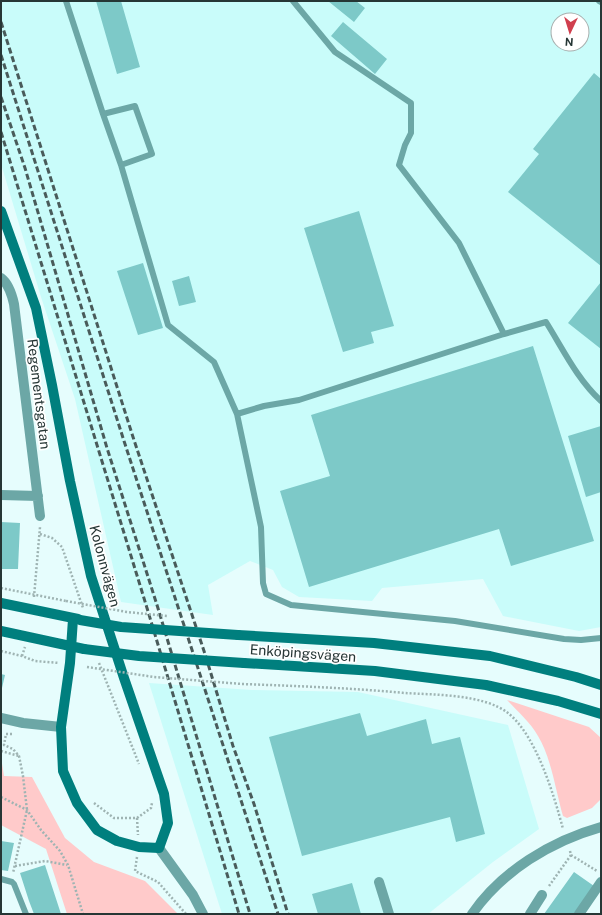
<svg xmlns="http://www.w3.org/2000/svg" width="602" height="915" font-family="'Public Sans',sans-serif">
<style>
.built{fill:#c9fcfa;fill-rule:evenodd}
.green{fill:#ffcaca}
.building{fill:#7dc9c8}
.lines{fill:none;stroke-linecap:round;stroke-linejoin:round}
.path{stroke:#9fb4b3;stroke-width:2.5;stroke-dasharray:2 2;stroke-linecap:butt}
.lane{stroke:#6ca7a6;stroke-width:6}
.street{stroke:#6ca7a6;stroke-width:10}
.secondary{stroke:#007f7e;stroke-width:10}
.rail{stroke:#495b5a;stroke-width:3;stroke-dasharray:6 3;stroke-linecap:butt}
.path-bridge{stroke:#9fb4b3;stroke-width:2.5;stroke-dasharray:2 2;stroke-linecap:butt}
.secondary-bridge{stroke:#007f7e;stroke-width:10}
.labels{text-anchor:middle;dominant-baseline:central;stroke-width:3.5;stroke-linejoin:round;paint-order:stroke}
.street-label{font-size:14px;fill:#263635;stroke:#fff}
</style>
<rect width="100%" height="100%" fill="#e6fdfd"/>
<path class="built" d="M1,1H601V627L579,631L503,616L483,579L382,588L372,601L299,597L282,587L273,570L250,561L208,585L213,615L121,602L75,399L41,297L1,164ZM558,20H582V44H558Z
M149,683L252,690L358,692L508,725L539,829L493,862L428,914H222Z"/>
<path class="green" d="M507,700L589,727L601,738V796L600,800L592,808L567,818L563,816C556,792 551,757 538,736C530,722 518,712 507,700Z
M1,757L4,776L32,777L65,838L94,862L145,881L178,914H67L46,849L1,825Z"/>
<path class="building" d="M96,1H121L140,67L117,74Z
M328,1H356L365,8L354,22Z
M343,22L387,59L375,74L331,36Z
M594,73L601,79V266L508,192L539,154L533,149Z
M359,211L394,326L371,332L374,343L343,352L304,228Z
M143,263L163,328L138,335L117,271Z
M189,276L196,302L179,306L172,281Z
M601,282V349L568,323Z
M533,346L594,541L511,566L499,529L309,587L280,491L330,476L311,415Z
M601,426V492L586,497L568,436Z
M1,522L20,523L18,569H1Z
M1,674L5,675L2,688H1Z
M360,713L367,736L426,719L432,744L460,737L485,834L456,842L450,817L302,856L269,737Z
M1,841L14,843L8,871L1,870Z
M45,865L61,914H34L29,901L20,873Z
M574,872L594,886L574,914H544Z
M352,883L361,914H318L312,894Z"/>
<g class="lines">
<path class="path" d="M40,534L52,538L62,547L83,608
M1,588L66,601
M34,597L40,527
M1,651L22,656L35,661L59,663
M22,656L25,647
M99,663L139,764
M242,684C297,686 351,688 405,693C436,695 483,694 508,713C536,735 554,795 563,829
M12,734H6L4,745L13,749L19,756L23,776L27,810L13,873
M1,751L19,756
M1,797L27,810L41,830L60,851L68,865L83,914
M94,803L114,818H137L151,808L152,803
M137,818L138,835
M570,851L571,855L597,871
M137,857L135,871L158,882L186,914
M15,866L45,861L67,865
M549,886L571,855"/>
<path class="lane" d="M66,1L103,114
M293,1L335,52L411,103V133L405,145L399,165L459,243L504,334
M599,1L601,2
M121,165L152,154L135,106L103,114L121,165L168,325L214,362L237,414L264,406L299,400L504,334L546,322C563,349 577,379 601,401
M237,414L261,527L263,583L266,594L291,605L455,621L564,639L581,640L601,638
M1,879L12,882L14,884L26,914"/>
<path class="street" d="M1,278C9,284 12,295 14,304L40,516
M1,495L38,496
M1,718L23,723L61,727
M159,848L193,895L203,914
M379,882L389,914
M472,914C502,871 551,841 601,827
M530,914L542,895
M579,914L601,882"/>
<path class="secondary" d="M1,211L36,308L52,385L70,481L91,576L124,678L164,794L168,823L159,848L139,847L117,841L97,830L77,803L63,771L61,727L70,663L73,619
M1,603L78,619
M1,631L84,649
M238,635L374,643L490,656L576,677L601,685
M244,663L375,671L486,685L558,701L601,714"/>
<path class="rail" d="M1,22L133,437L205,654L233,746L254,804L288,914
M1,55L124,441L278,914
M1,97L25,168L107,448L157,605L250,914
M1,132L147,608L239,914"/>
<path class="path-bridge" d="M66,601L127,612L167,616
M87,667L154,677L242,684"/>
<path class="secondary-bridge" d="M80,620L121,627L238,635
M84,649L139,656L244,663"/>
</g>
<g class="labels">
<g class="street-label">
<text transform="translate(39 394) rotate(83)">Regementsgatan</text>
<text transform="translate(105 566) rotate(75)">Kolonnvägen</text>
<text transform="translate(303 653) rotate(4)">Enköpingsvägen</text>
</g>
</g>
<rect width="602" height="915" fill="none" stroke="#263635" stroke-width="4"/>
<g transform="translate(570 32) rotate(184)"><circle r="19" fill="#ffffff" stroke="#a8afae"/>
<path d="M0-3L7 15L0 10L-7 15Z" fill="#d03f4e"/>
<text y="-6" font-size="11" font-weight="bold" text-anchor="middle" fill="#263635">N</text>
</g>
</svg>
